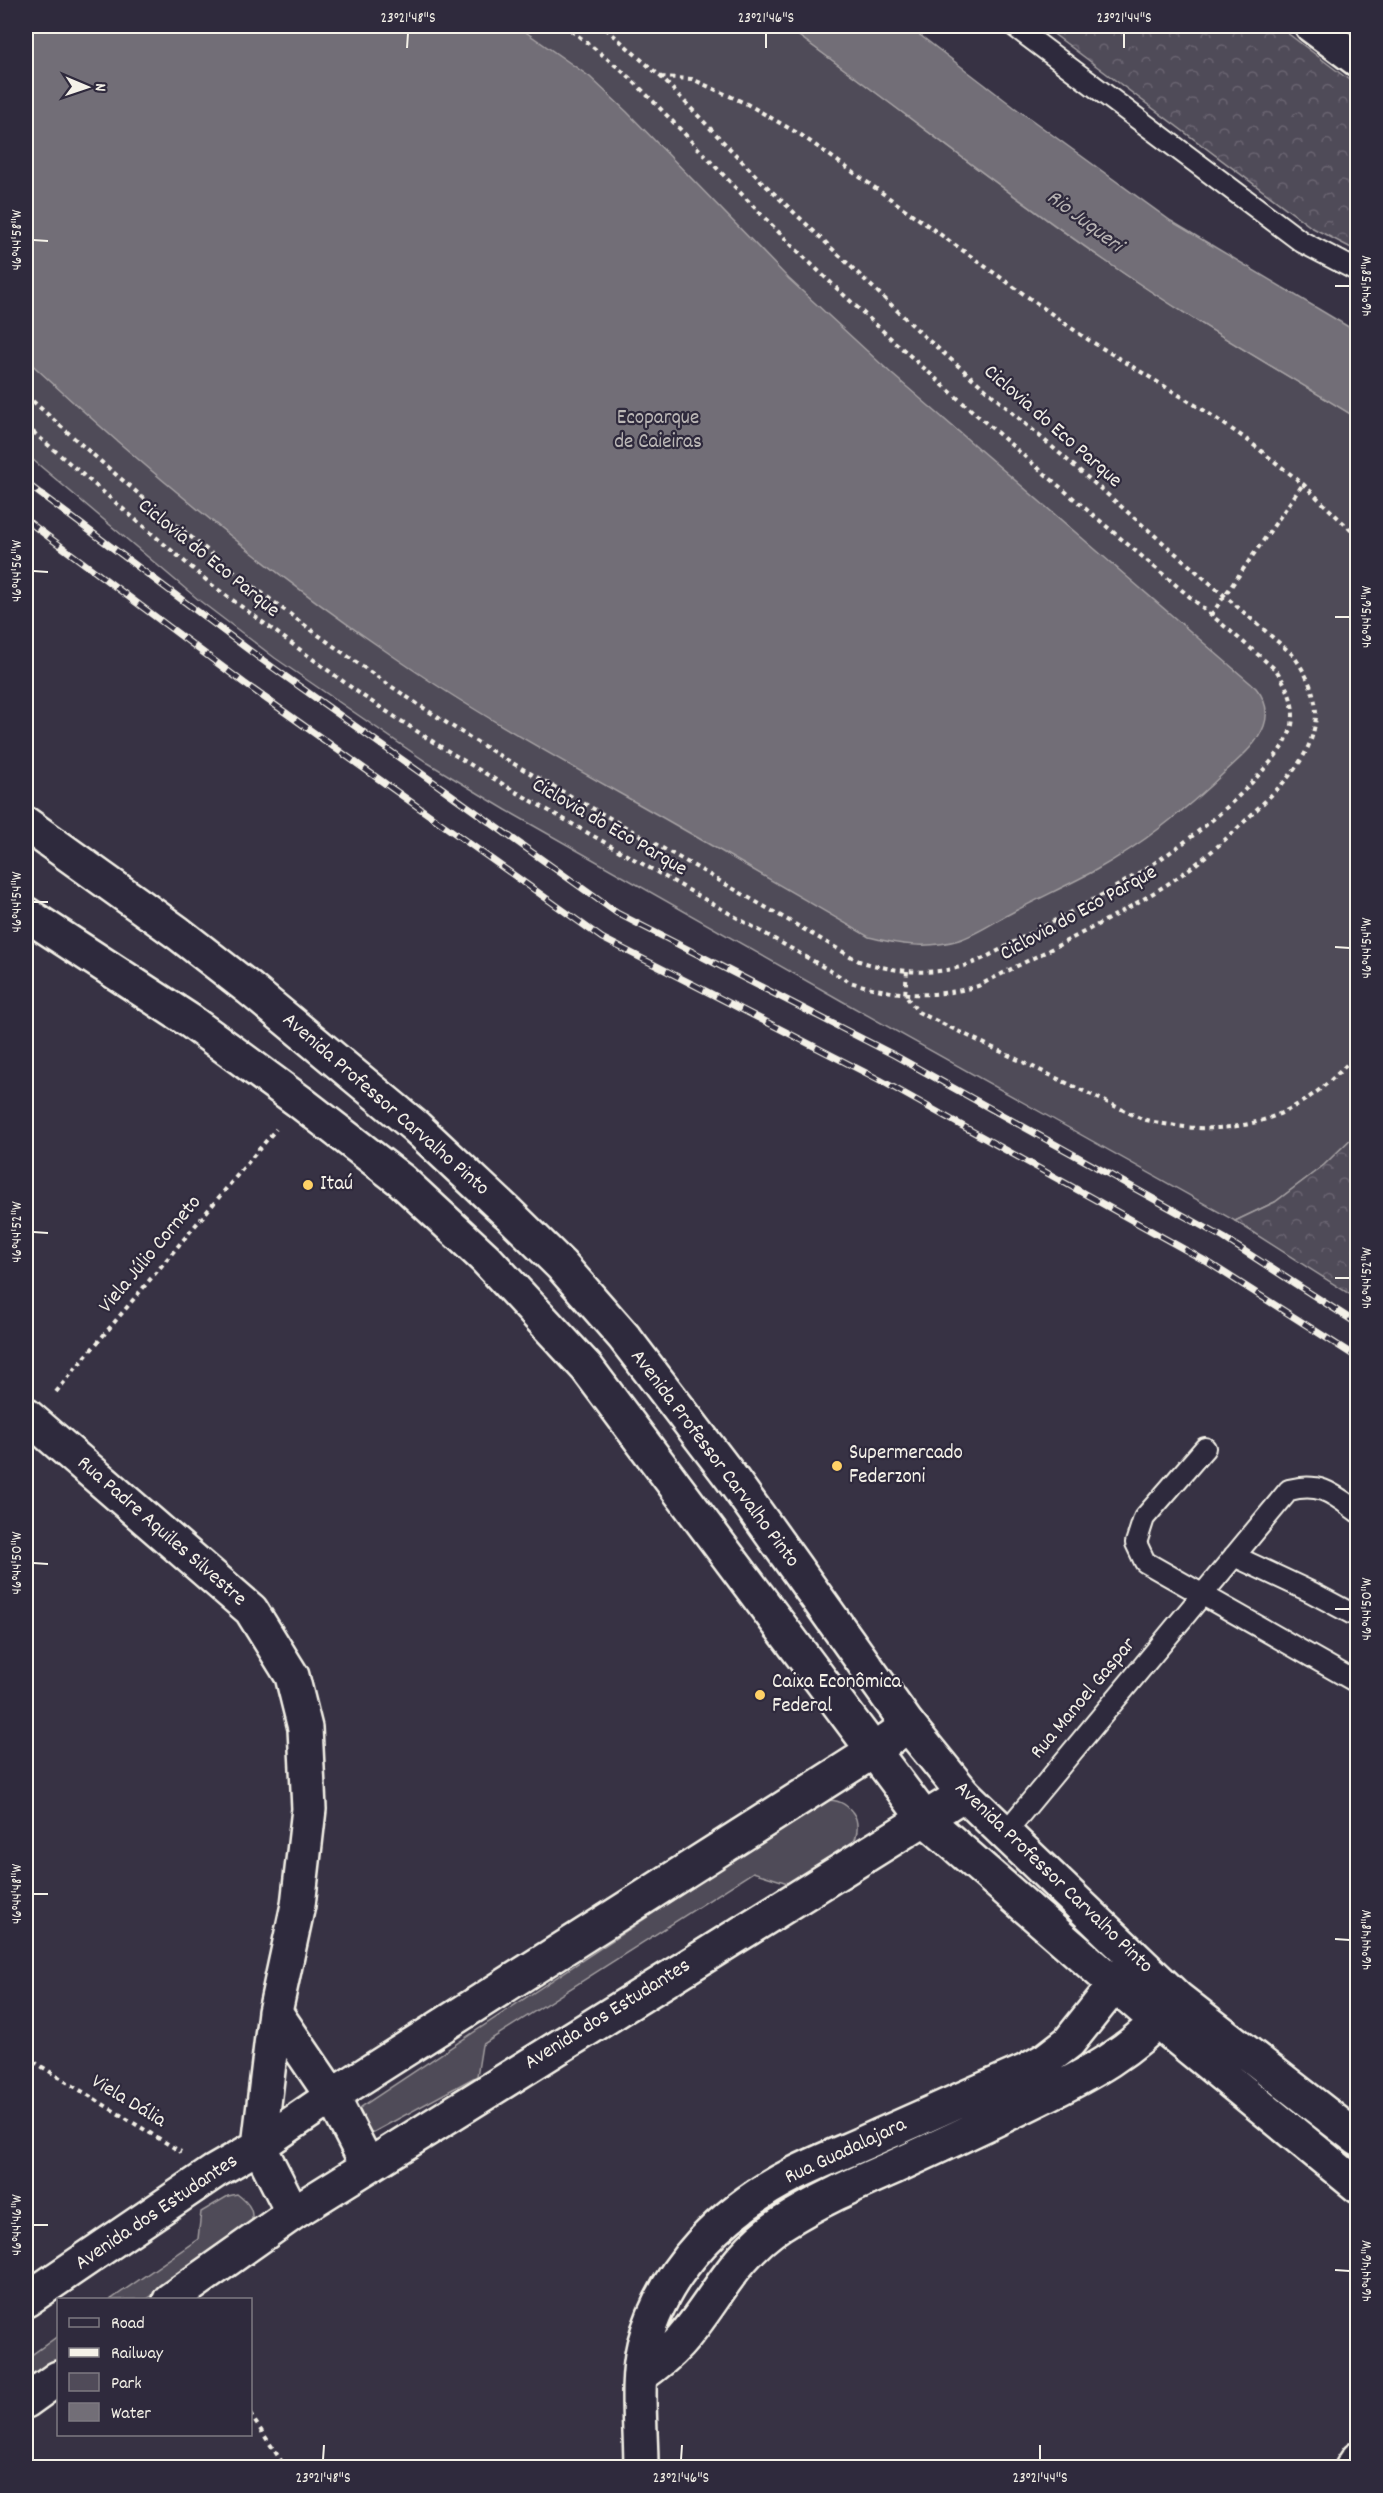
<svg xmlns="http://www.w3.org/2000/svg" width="1383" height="2493" font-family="Dekko,sans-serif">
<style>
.green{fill:#504b59;stroke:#a29ea0;stroke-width:1.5}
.forest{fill:url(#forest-crowns);stroke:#a29ea0;stroke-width:1.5}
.water{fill:#726e77;stroke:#a6a2a4;stroke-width:1.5}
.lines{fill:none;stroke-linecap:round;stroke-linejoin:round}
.service-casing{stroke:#f4f1e8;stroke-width:24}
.minor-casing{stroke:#f4f1e8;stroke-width:38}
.tertiary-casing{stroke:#f4f1e8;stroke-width:38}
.primary-casing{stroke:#f4f1e8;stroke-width:38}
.path{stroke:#f4f1e8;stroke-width:4;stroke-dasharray:4.5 4.5;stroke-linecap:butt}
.service{stroke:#2f2a3d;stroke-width:20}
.minor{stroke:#2f2a3d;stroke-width:33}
.tertiary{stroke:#2f2a3d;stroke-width:33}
.primary{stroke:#2f2a3d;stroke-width:33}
.rail-casing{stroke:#f4f1e8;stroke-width:7}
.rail{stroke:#2f2a3d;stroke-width:4.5;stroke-dasharray:14;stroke-linecap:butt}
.ticks{fill:none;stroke:#f4f1e8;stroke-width:2}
.poi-dot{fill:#ffd166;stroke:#2f2a3d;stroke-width:2}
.labels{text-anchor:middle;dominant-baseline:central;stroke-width:4.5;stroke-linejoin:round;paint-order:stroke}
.park-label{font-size:21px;fill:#bbb7b6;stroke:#2f2a3d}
.street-label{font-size:21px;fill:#f4f1e8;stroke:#2f2a3d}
.poi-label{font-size:21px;fill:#f4f1e8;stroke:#2f2a3d;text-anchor:start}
.water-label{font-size:22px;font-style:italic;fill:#bab6b5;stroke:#2f2a3d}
.neatline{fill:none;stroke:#f4f1e8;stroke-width:2}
.ticks-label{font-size:15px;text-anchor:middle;fill:#f4f1e8}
</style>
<defs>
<pattern id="forest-crowns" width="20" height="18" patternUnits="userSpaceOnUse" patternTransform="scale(1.5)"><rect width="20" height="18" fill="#504b59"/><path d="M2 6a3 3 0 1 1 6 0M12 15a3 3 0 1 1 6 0" fill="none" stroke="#6a6571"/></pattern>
</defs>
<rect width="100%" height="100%" fill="#373244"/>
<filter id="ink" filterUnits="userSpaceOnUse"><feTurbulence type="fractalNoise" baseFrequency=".0167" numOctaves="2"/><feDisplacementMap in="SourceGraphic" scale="12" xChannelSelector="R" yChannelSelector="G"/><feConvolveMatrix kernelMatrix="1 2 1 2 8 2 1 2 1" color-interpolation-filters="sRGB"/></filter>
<g filter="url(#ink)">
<path class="green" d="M26,26H785C893,103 997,187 1107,262C1188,318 1274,367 1357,418V1133L1324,1165L1275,1202L1235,1221L842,1001L506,810L428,763L275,658L200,601L26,454Z
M824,1800C837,1800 845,1802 853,1813C859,1821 858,1835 853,1844C847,1853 806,1877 794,1885L753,1872L482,2045L477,2076L374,2132H367L356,2113L361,2107Z
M237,2194C249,2203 256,2212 250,2227L147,2299L110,2300L198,2239L201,2212L228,2196Z
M58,2336V2362L26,2385V2359Z"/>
<path class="forest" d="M1043,26H1278L1357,86V251L1311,227Z
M1357,1133V1299L1235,1221L1275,1202L1324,1165Z"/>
<path class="water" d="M26,26H517L590,77L627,112L789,279L893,375L1256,688C1265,699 1269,712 1264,726C1258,743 1239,759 1226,771C1187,809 1144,843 1096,870C1070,884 1042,897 1015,911C997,920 978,934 959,940C929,949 899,945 869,937C786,889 703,840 619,793C541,749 463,705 390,654C261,566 140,465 26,359Z
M785,26H908L1014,107L1171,221L1357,332V418C1274,367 1188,318 1107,262C997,187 893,103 785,26Z"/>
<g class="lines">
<defs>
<path id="service" d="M1014,26L1302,242L1358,271
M1205,1448L1144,1518L1136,1543L1145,1562L1358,1683
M1234,1556L1311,1592L1358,1617
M1004,1834L1289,1490C1321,1482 1333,1494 1358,1512"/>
<path id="minor" d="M26,1415L251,1610L292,1676L305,1728L309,1809L298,1905L275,2012L259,2146L293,2213
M275,2012L332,2096L368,2166
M26,2300L214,2172L259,2146L332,2096L872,1752L908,1725
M170,2300L293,2213L964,1794
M26,2401L58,2378
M1352,2468L1358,2459"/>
<path id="tertiary" d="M26,824L178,933L250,989L416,1127L508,1213L561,1265L624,1337L730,1476L908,1725L964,1794L1177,1998L1358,2139
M26,914L190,1021L299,1101L401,1180L485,1258L587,1368L924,1818L1158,2022L1358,2186
M640,2376C654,2366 667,2356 678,2344C716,2302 731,2257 781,2224C817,2201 855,2184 894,2167C942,2145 990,2123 1038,2099C1087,2075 1135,2050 1170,2007
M641,2468C641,2428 635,2383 644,2345C664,2268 726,2208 796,2173C822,2160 851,2149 879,2136C927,2115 975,2093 1024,2072L1047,2059L1069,2042L1129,1967"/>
<path id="primary" d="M1312,26L1358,60"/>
</defs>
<use href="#service" class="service-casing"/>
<use href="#minor" class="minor-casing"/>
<use href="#tertiary" class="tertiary-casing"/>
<use href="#primary" class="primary-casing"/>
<path class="path" d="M661,77L692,79L747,104L801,135L1084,337L1205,411L1246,439L1303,484L1358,537
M26,395C158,515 298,628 450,725C501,758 555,787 608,817C691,864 775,913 859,961C894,972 934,977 970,964C991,956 1011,943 1031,933C1115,889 1192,848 1257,777C1271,761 1287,746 1292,725C1296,704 1287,686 1276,670C1118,535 957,404 807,260C751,206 700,149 646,94C621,68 593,47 565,26
M26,426L212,585L363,696L438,745L516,792L850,982C896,996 931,999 978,986C1040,954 1104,924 1163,887C1198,865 1231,836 1260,806C1283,784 1307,761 1314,729C1321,702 1308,675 1292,654L926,338L760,180L661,77L603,26
M1211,615L1303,484
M907,971L905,995L918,1012L1142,1119C1231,1142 1298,1123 1358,1052
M56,1392L276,1129
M26,2057L181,2152
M250,2414L286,2468"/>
<use href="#service" class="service"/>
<use href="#minor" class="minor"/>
<use href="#tertiary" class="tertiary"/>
<use href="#primary" class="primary"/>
<defs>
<path id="rail" d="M26,483L261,659L617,913L894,1055L1224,1238L1358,1324
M26,520L244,683L602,938L880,1080L1209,1263L1358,1358"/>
</defs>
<use href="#rail" class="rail-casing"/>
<use href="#rail" class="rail"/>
</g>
</g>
<path class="ticks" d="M407,48L408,33M766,48V33M1124,48V33M33,240L48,241M1335,286H1350M33,571L48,572M1335,617H1350M33,902H48M1335,947L1350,948M33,1232L48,1233M1335,1278H1350M33,1563L48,1564M1335,1609H1350M33,1894H48M1335,1939L1350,1940M33,2225H48M1335,2270L1350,2271M323,2460L324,2445M681,2460L682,2445M1040,2460V2445"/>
<g class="poi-dot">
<circle cx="308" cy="1185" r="6"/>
<circle cx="837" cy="1466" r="6"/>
<circle cx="760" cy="1695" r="6"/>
</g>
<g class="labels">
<g class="park-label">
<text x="658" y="419">Ecoparque<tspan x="658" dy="24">de Caieiras</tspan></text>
</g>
<g class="street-label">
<text transform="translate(1052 427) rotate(41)">Ciclovia do Eco Parque</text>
<text transform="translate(208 559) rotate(39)">Ciclovia do Eco Parque</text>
<text transform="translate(609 828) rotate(30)">Ciclovia do Eco Parque</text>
<text transform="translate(1079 914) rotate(-29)">Ciclovia do Eco Parque</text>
<text transform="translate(385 1105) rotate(41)">Avenida Professor Carvalho Pinto</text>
<text transform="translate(151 1255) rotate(-50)">Viela Júlio Corneto</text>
<text transform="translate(714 1459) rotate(53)">Avenida Professor Carvalho Pinto</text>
<text transform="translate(161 1532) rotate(41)">Rua Padre Aquiles Silvestre</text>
<text transform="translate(1084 1699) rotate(-50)">Rua Manoel Gaspar</text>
<text transform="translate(1053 1878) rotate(44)">Avenida Professor Carvalho Pinto</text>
<text transform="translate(608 2015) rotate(-32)">Avenida dos Estudantes</text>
<text transform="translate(128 2102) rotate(31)">Viela Dália</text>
<text transform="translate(846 2152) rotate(-25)">Rua Guadalajara</text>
<text transform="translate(157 2213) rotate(-34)">Avenida dos Estudantes</text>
</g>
<g class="poi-label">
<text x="320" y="1185">Itaú</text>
<text x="849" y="1454">Supermercado<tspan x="849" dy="24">Federzoni</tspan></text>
<text x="772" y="1683">Caixa Econômica<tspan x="772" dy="24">Federal</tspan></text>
</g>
<g class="water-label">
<text transform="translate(1084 222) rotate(37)">Rio Juqueri</text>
</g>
</g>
<rect width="1383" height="2493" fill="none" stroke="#2f2a3d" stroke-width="66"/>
<rect x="57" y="2298" width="195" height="138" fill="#2f2a3d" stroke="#7e7a81" stroke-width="1.5"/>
<rect x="69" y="2318" width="30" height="9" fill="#2f2a3d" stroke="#7e7a81" stroke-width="1.5"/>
<text x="111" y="2328" font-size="18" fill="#f4f1e8">Road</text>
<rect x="69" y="2348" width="30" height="9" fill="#f4f1e8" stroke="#7e7a81" stroke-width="1.5"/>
<text x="111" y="2358" font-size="18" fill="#f4f1e8">Railway</text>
<rect x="69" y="2373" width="30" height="18" fill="#504b59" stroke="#7e7a81" stroke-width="1.5"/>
<text x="111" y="2388" font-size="18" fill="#f4f1e8">Park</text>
<rect x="69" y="2403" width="30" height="18" fill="#726e77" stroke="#7e7a81" stroke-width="1.5"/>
<text x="111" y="2418" font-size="18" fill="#f4f1e8">Water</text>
<g transform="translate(87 87) rotate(92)" stroke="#2f2a3d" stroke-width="4.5" paint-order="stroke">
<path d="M0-4.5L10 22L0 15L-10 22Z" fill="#f4f1e8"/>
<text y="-9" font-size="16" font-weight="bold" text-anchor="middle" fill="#f4f1e8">N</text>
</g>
<rect x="33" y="33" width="1317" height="2427" class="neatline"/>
<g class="ticks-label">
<text x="408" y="22">23°21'48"S</text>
<text x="766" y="22">23°21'46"S</text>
<text x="1124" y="22">23°21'44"S</text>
<text transform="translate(16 240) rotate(-90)" y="5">46°44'58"W</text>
<text transform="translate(1366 286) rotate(-90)" y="5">46°44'58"W</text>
<text transform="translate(16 571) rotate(-90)" y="5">46°44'56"W</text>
<text transform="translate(1366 617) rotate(-90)" y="5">46°44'56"W</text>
<text transform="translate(16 902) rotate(-90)" y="5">46°44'54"W</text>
<text transform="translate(1366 948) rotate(-90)" y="5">46°44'54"W</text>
<text transform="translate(16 1232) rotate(-90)" y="5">46°44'52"W</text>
<text transform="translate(1366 1278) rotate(-90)" y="5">46°44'52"W</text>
<text transform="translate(16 1563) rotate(-90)" y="5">46°44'50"W</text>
<text transform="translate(1366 1609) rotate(-90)" y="5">46°44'50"W</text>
<text transform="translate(16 1894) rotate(-90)" y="5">46°44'48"W</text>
<text transform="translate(1366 1940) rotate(-90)" y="5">46°44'48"W</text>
<text transform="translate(16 2225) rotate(-90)" y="5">46°44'46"W</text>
<text transform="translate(1366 2271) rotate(-90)" y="5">46°44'46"W</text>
<text x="323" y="2482">23°21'48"S</text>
<text x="681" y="2482">23°21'46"S</text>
<text x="1040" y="2482">23°21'44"S</text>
</g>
</svg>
